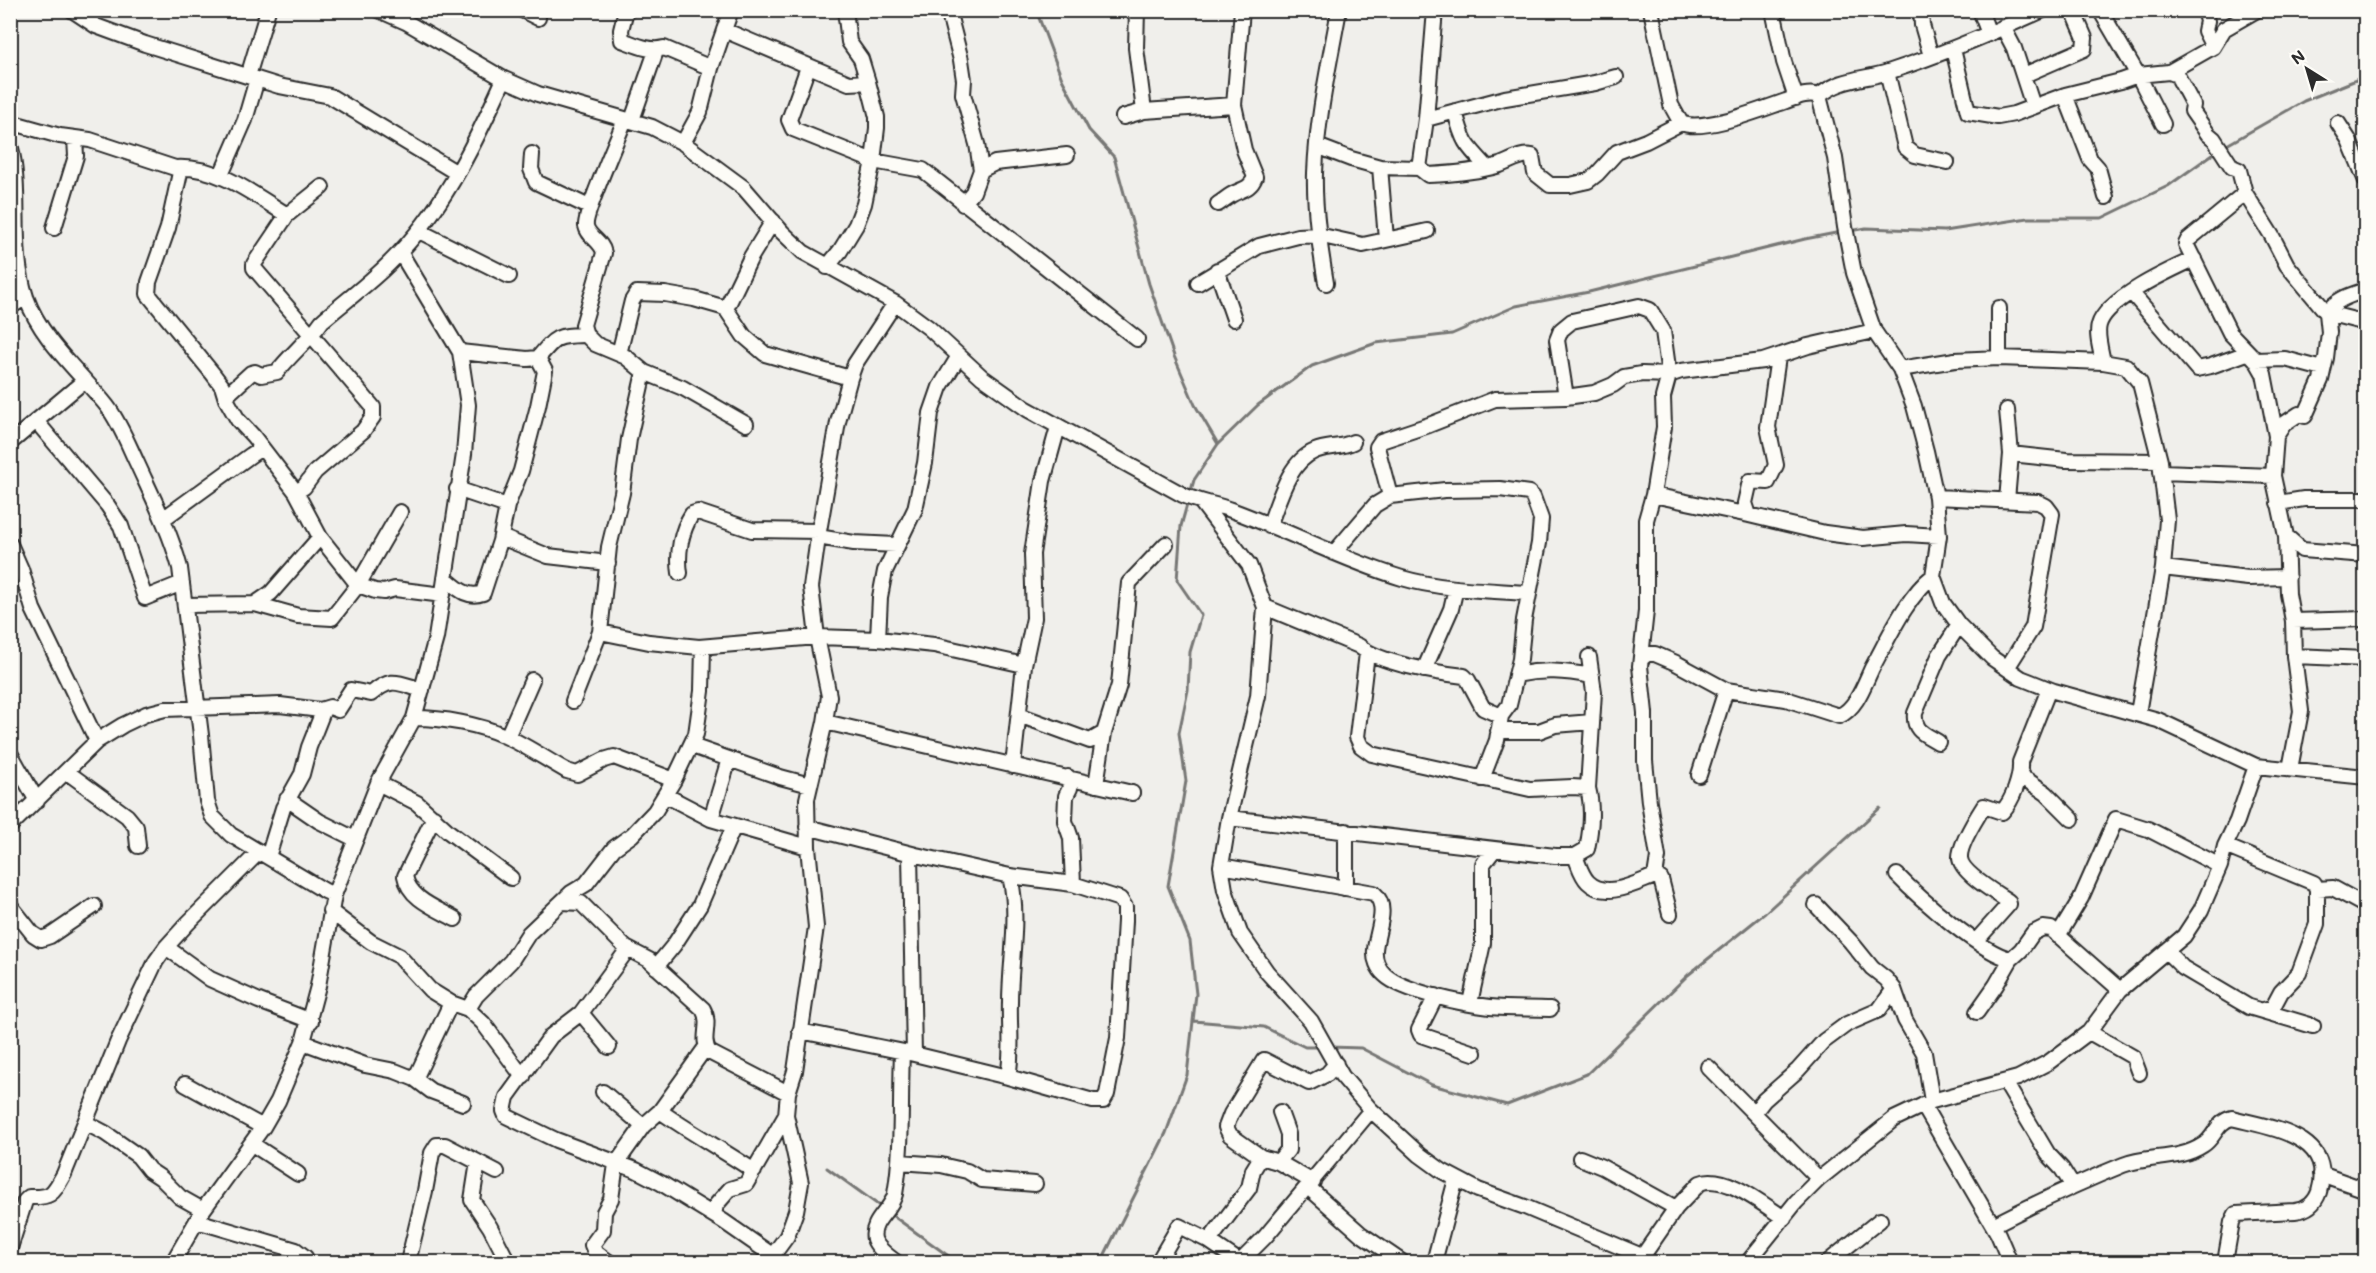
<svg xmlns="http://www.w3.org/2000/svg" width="2376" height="1273" font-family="Mali,sans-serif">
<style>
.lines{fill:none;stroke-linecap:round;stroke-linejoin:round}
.stream{stroke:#777775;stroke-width:3}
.minor-casing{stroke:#2b2b2b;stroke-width:18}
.minor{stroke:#fdfcf7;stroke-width:14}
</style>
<rect width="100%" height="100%" fill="#f0efeb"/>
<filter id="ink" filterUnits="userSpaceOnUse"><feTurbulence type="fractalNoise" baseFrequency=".0167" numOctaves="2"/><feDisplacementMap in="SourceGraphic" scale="12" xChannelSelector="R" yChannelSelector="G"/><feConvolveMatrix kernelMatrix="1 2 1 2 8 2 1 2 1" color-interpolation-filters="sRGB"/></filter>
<g filter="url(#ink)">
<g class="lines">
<path class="stream" d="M1036,10L1062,79L1089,130L1114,157L1149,284L1174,356L1195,405L1218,444
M2225,146L2304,101L2366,76
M1850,231L1866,228L1945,231L2028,218H2102L2168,186L2217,151
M1190,494L1194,480L1218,444L1258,405L1312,366L1376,343L1452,334L1516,306L1589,292L1805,239L1841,232
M1194,1021L1264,1027L1305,1047H1320
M1330,1047L1361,1048L1432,1085L1507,1105L1587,1074L1688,975L1765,913L1880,808
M827,1168L881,1207
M889,1213L954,1260L974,1262
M1101,1262L1166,1133L1187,1075L1196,994L1190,941L1168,886L1186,781L1179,733L1188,690L1190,652L1201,615L1177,580L1181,526L1188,501"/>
<defs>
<path id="minor" d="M72,10L96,26L145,44L279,86L330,96L457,173
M379,10L406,22L504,79L538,94L652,127L683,143L744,188L782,232L803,252L895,303L929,328L982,377L1027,409L1183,495C1199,502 1215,504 1231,510C1289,531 1343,560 1402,578C1443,590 1487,590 1529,593
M522,10L538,18
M626,10L621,30L622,40C636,45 650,52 664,48L711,68
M948,10L961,60L964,80L963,94L977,144L981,170L973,192L963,204
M1137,10L1136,48L1144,111
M1651,10L1671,105L1681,123C1703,133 1762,109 1786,101C1797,97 1808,92 1819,96L1835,158L1845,227L1854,273L1874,331L1900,369L1914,406L1926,451L1936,497L1939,536L1933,576L1943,603L1959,625L1992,658L2021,678L2054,691L2158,720L2256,766L2366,777
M1773,10L1784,62L1796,98
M1921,10L1922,25L1931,56
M1980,10L1989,34
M2100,10L2138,75L2163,124
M2205,14L2207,21L2205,31L2213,47
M2003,27L2014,48L2033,106
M724,30L849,83L868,82
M1953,49L1968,112L1998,117L2014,114L2065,95L2121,81L2138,75L2169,72L2213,47L2224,29L2257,10
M808,67L789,120L793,129L873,161L923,170L1137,339
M1887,72L1905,147L1915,155L1947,162
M2169,72L2177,75L2193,105L2192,111L2208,134L2214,139L2232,167L2239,170L2245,193L2272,236L2287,265L2327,313L2329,332L2326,358L2321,380L2305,416L2299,414L2284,424L2276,436
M2024,75L2084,49L2085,38L2073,10
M248,76L268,10
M2065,95L2090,159L2098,168L2106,197
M1819,96C1841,78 1862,80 1888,72C1941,55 1992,33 2043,10
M1455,111C1463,143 1466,145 1488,168
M1123,117L1144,111L1234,105
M625,119C619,136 584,214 586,226C588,237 602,241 604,253L583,325L586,335L595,344L626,357L644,372L683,388L746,424
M1426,119L1505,98L1595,83L1616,77
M632,120L656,51
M10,122L60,136L90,140L175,168C217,165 253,194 287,215
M2338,123L2349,140L2366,181
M683,143L700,112L711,68L731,10
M10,144C23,192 9,247 26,297C41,340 80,372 107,406C120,423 128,444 137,463C153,498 170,531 180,568L201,735L207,801L212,816L231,835L325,891L334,895
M1317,146L1351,159L1380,167L1419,168L1426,119L1435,10
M532,154L531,169L536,182L589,207
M1380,167L1386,239
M181,168L168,228L149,282L148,294L213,374L222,386L226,399L238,420L253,436L296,492L320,537L358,585L375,591L384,592L395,589L443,595
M1419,168L1428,175C1452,174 1476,172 1500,165C1510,162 1521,153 1532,156L1535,173L1550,185H1570L1588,181L1597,174L1617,152L1646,141L1681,123
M981,170L995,163L1067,155
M221,175L245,120L257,79
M2245,193L2188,240L2186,244L2230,333L2256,360L2264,374L2276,436L2273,476L2286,536L2288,594L2293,621L2294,656L2301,711L2290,769
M1218,204C1223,201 1226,198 1231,195C1241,189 1250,190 1255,177L1244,150L1234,105L1242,10
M54,228L76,156L75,138
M419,231L509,276
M827,267L840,251L856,225L864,204L873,161L877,128V117L868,82L861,59L849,42L845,10
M1217,270L1234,319
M1198,283L1259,246L1298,236L1318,235L1363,245L1427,231
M1326,283C1320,247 1314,210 1315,173C1317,118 1329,65 1339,10
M2131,292L2197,369L2211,366L2247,353
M10,307L26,297
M726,309L751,257L773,221
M2327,313C2335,299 2351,295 2366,290
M2327,313L2366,323
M460,352L527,359L538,358C557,335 557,336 586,335
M619,354L632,301L637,293L665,294L694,299L722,307L726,309L744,336L765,354L850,378
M1999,358V308
M2256,360L2285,359L2323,369
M2103,362C2101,351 2096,335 2099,325C2106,299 2170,270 2194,259
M1900,369L1955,360L1999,358L2103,362L2126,366L2140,383L2160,461L2167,520L2163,568L2138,713
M1566,397L1557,340L1561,330L1572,321L1617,311L1639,306L1650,310L1663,331L1669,375L1663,397L1664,427L1659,458L1653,495L1646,520V611L1640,666L1645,713V761L1649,802L1658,857L1655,876L1661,879L1670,914
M226,399L227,395L251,373L255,372L261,375L277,372C291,354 309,340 322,321C349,298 378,277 401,251C447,202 477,139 504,79
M2007,410L2011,454L2007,500
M36,421L108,506L121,526L145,598L182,583
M10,443L84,381
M2011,454L2066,460L2160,461
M2161,472L2273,476
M457,489L507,506
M296,492L304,487L315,472L363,431L373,417V407L254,268V264L287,215L322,187
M1653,495L1749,515L1825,533L1863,538L1906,534L1939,536
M1390,496L1377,447L1381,441L1429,425L1495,399L1566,397L1594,393L1613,385L1624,377L1642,374L1669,375L1681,371L1763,361L1808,346L1874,331
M1936,497L2038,502L2046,506L2052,514L2033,627L2007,668
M1201,502L1249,565L1265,607L1258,696L1229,818L1221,866L1225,890L1240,933L1267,972L1311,1021L1342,1076L1371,1110L1420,1155L1442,1171L1478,1190L1525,1207L1637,1254L1651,1262
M2278,503L2304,499H2366
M1749,515L1745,503L1750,481L1768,482L1776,465L1768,427L1778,357
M163,519L251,455L257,451L259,445
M1269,526C1279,501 1288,462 1315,451C1327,446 1341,448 1353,442
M2286,536L2302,550L2366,555
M818,537L854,543L896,545
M500,541L506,539L548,556L608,563
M10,544L21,569L33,609L97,741
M1334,553L1375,505L1390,496L1445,490L1500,489L1529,493L1533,497L1541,519L1539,543L1524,620L1520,659L1509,705L1501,716L1497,740L1482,779
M2163,568L2248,578L2288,577
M680,573C677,553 681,531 692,514L698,512L752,530L819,531
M445,578C457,588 467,599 483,593L500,541L507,506L521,471L538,406L545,371L538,358
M255,604L271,593L320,537
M185,605L255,604L298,616L332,618L358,585L400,512
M1265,607L1359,646C1378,663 1438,673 1464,676L1468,680L1483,708L1501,716
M2293,621L2366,619
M600,632L649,642L699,647L817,637L878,639L934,645L1024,665
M878,639L880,597L885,571L915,509L925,463L931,413L940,387L959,356
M1367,653L1357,737L1361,746L1372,754L1530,789L1572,787L1588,788
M2294,656L2366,659
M1641,659L1647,654H1655L1676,663L1726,690L1786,699L1839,716C1856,709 1864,685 1872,668C1888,639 1907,596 1933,576
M1424,670L1451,609L1456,588
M1516,675C1543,669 1565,671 1592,676
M573,701L600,632L609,547L622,493L629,439L644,372
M1019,715L1090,741L1104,733L1119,685L1129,583L1166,544
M414,718C444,718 478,724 505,736C527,746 547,760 567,771L577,774L604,760L614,757L674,780
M825,722L1132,793
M1498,731H1539L1555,725L1592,722
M507,737L532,680
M1938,742C1925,734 1913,731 1915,713L1939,656L1959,625
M692,746L780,777L810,785
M10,753L37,801
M1013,766L1024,665L1034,618L1032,554L1043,481L1058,427
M67,772L127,816L136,827L138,846
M2021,773L2024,778L2046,793L2072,819
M1699,775L1726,690
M1068,777L1070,788L1066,796L1065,821L1071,838L1073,884
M378,783L417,803L449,832L511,878
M1096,785L1104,733
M665,795L711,819L808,847
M287,799L319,821L355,839
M434,817L405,876C409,899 436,908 455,919
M1229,818L1555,856H1575L1587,849C1591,830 1593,808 1588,788L1594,692L1589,657
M711,819L729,759
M10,826L97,741L123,725L146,714L165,709L280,705L320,710L330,707L338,710L351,690L371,694C392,676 398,683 422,690
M2225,846L2314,883L2317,889L2333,888L2366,906
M910,854L914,1054
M1575,856C1579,865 1581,875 1588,882C1606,900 1636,883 1655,876
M268,857L283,808L302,774L309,747L324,709
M1221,866L1374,893C1390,907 1376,932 1375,950C1374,959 1378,969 1385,975C1403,992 1465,1004 1490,1007C1510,1009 1530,1008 1550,1009
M1897,875C1918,897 1983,954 2011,959
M1344,888L1346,881V831
M562,902L581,903L626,948L649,960L703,1009C712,1025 700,1037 709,1052L788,1093
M10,905L33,934L41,939L50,936L94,906
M1816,905L1851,942L1872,968L1886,979L1894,989L1905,1020L1924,1053L1932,1101
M330,911L371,942L399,956L430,990L451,1003L468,1009L483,1023L523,1077
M2058,936L2081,898L2116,819L2148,829L2220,866
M1977,940L2009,904L2008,901C1996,893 1961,873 1960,858C1959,846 1977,817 1984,806L2002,812C2013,800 2021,778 2020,762L2049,689
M166,947L210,979L259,1001L311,1021
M628,949L581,1013L551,1036L507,1097L504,1111L506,1116L556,1140L636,1170L661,1183L723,1221L772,1255
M2166,951L2183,968L2249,1007L2313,1026
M656,967L674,945L700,905L734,826
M1436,996L1419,1030L1421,1035L1474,1053
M1470,1003L1483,943V864L1494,850
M468,1009L476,996L511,961L529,933L571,893L586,884L614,848L632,835L655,811L674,780L696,734L702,691L703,647
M2264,1010L2273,1007L2281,992L2299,973L2317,924V889
M1977,1012L1996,985L2011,959L2021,950L2033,933L2043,928L2051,929L2120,990
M581,1013L609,1047
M800,1031L914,1054L1008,1077L1093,1101H1103L1107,1094L1118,1038L1125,921V907L1120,899L1073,884L1010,876L916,855L807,827
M2089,1032L2133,1057L2139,1073
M303,1042L365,1065L395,1071L415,1079L431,1091L463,1103
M1708,1067L1819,1179
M1008,1077C1013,1052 1009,1027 1010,1002C1010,960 1020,918 1010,876
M415,1079L451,1003
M2005,1082L2048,1154L2062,1169L2072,1185
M185,1084L263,1127
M603,1092L643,1126
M1923,1105L1998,1234L2010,1262
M660,1111C691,1133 723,1150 754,1171
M1754,1113L1764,1100L1798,1070L1824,1041L1847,1024L1879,1010L1894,989
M86,1123L105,1133L138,1156L149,1170L161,1178L180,1197L203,1210
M252,1144L298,1174
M1261,1157L1230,1135L1226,1127L1231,1114L1264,1060L1309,1083L1327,1074L1336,1064
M1580,1158L1602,1167L1676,1208
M478,1162L472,1200L490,1227L508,1262
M900,1162L941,1165L967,1171L982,1180L1035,1184
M1278,1162L1313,1182
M2321,1174L2366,1190
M1308,1187L1361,1234L1402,1262
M714,1215L716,1205L730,1189L746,1184L786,1115
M197,1221L296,1250L305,1257L304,1262
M1993,1225C2036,1203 2078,1183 2123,1165C2148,1155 2179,1161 2203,1145C2215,1138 2216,1122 2232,1118C2270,1128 2336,1135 2319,1192C2315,1203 2307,1210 2295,1211L2236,1214L2232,1222L2225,1262
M1209,1241L1249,1188L1253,1170L1261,1157L1278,1162L1288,1150V1134L1280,1112
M10,1248L25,1201L29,1197C53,1198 53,1193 64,1174L118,1041L156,961L166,947L188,923L259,852
M1642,1257L1676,1208L1700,1183C1725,1173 1764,1205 1784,1218
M173,1262L203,1210L263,1127L278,1101L303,1042L318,986L334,895L378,783L414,718L436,638L464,454L468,405L460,352L400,252
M408,1262L425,1191L432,1153L437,1145H445L497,1172
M609,1262L595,1252L592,1245L603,1230L604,1212L611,1199L616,1164L643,1126L660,1111L706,1047
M768,1262L787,1236L796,1211L801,1183L786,1115L788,1093L795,1071L816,927L808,847L807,799L825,722L829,696L817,637L811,587L819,531L838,422L850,378L855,364L895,303
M896,1262C889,1257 877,1248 874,1239C870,1221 892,1210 895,1194C903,1148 900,1099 902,1052
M1158,1262L1179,1226L1209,1241L1240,1262
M1240,1262L1265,1237L1371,1110
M1434,1262L1456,1179
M1748,1262L1796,1202L1819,1179L1894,1119L1932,1101L2018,1078L2049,1062L2089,1032L2120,990L2184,936L2201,910L2220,866L2225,846L2237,821L2256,766
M1828,1262L1880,1220"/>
</defs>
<use href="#minor" class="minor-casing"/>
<use href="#minor" class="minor"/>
</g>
</g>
<rect width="2376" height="1273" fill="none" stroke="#fdfcf7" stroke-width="36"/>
<rect x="18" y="18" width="2340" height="1237" fill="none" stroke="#2b2b2b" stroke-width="2" filter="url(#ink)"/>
<g transform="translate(2307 69) rotate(323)" stroke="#fdfcf7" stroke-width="4.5" paint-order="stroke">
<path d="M0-4.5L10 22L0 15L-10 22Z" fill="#2b2b2b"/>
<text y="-9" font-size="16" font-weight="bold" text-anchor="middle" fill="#2b2b2b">N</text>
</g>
</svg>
